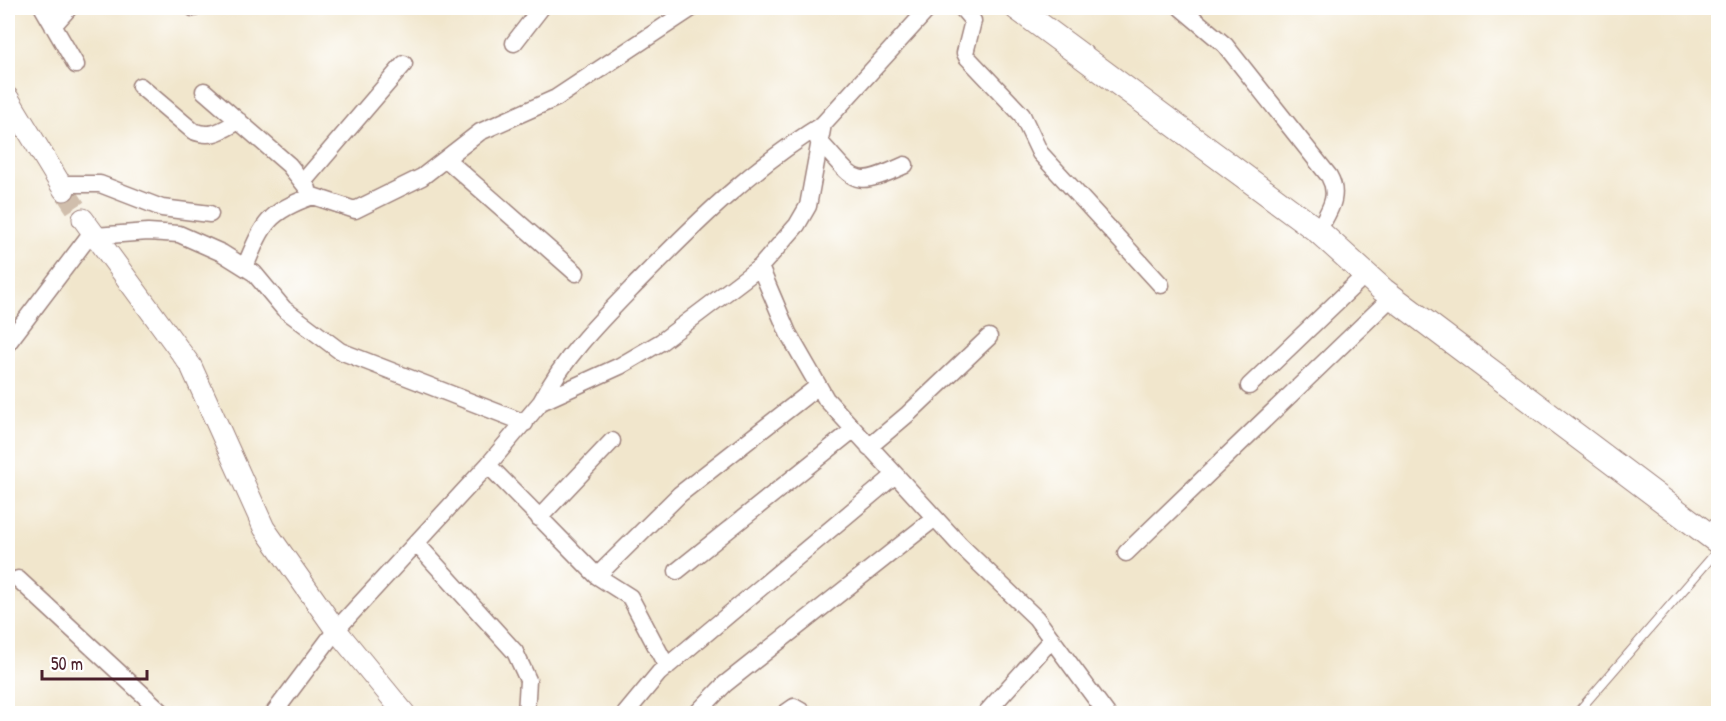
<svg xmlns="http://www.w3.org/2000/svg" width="1726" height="721" font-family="'Patrick Hand',sans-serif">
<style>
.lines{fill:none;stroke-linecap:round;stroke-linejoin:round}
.tertiary-tunnel{stroke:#d0beac;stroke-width:21;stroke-dasharray:21 10;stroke-linecap:butt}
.service-casing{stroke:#9e827c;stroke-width:10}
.minor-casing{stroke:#9e827c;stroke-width:19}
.tertiary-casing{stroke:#9e827c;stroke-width:23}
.secondary-casing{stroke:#9e827c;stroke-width:26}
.service{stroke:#fff;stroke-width:8}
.minor{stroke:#fff;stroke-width:16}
.tertiary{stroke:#fff;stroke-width:21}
.secondary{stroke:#fff;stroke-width:24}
</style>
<rect width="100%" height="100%" fill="#fff"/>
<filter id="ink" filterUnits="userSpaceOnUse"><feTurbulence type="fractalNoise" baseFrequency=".0167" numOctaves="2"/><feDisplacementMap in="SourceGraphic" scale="12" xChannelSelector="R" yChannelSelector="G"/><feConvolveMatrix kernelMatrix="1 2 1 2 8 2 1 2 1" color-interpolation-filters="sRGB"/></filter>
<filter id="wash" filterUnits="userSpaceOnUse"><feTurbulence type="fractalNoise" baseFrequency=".008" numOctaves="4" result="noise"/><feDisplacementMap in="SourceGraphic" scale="24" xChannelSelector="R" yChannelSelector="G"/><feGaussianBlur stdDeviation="1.35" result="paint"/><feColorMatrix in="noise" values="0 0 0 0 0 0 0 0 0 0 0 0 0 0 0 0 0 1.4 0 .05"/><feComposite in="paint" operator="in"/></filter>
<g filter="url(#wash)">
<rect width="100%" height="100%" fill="#f1e6cc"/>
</g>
<g filter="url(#ink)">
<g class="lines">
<path class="tertiary-tunnel" d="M64,190L83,219"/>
<defs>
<path id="service" d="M1576,714L1718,550"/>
<path id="minor" d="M43,8L76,65
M193,8H194
M962,8L973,21L965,53L967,57L1022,115L1040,153L1161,285
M1181,8L1225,45L1329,176C1341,197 1328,212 1318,231
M53,26L69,8
M514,43L541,8
M140,86L193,131C212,139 222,130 239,121
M204,91L289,165L308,189
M818,140C857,181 850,190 905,165
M446,159L576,273
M303,182L404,64
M60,184H100L162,208L210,214
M95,236L148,232L179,234L222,253L254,273L284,309L340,351L525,423
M245,267C263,224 267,212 313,196L355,210L422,177L480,132L556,98L692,8
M760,267L788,333L826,399L959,544L1036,618L1107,714
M8,343L92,232
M1249,386L1366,274
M541,402C565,355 602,319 639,281C697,222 751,168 823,124
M869,447L908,414L989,337
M488,465L597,576L630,597L667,667
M539,518L612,441
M416,543L515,652L528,680L526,714
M1126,553L1392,297
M677,571L853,430
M597,576L680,494L817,387
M18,579L164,714
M273,714L336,630L488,465L541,402L620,366L661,342L760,267L797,225L808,206L823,124L929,8
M625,714L659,673L895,475
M696,714L725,684L935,518
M784,714L794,707L806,714
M985,714L1052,639"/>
<path id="tertiary" d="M8,98L64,190
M83,219L191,366L264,528L336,630L405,714"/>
<path id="secondary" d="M1017,8L1318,231L1383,290L1718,542"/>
</defs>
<use href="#service" class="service-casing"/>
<use href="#minor" class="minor-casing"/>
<use href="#tertiary" class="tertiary-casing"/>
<use href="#secondary" class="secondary-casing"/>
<use href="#service" class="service"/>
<use href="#minor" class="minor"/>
<use href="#tertiary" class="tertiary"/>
<use href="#secondary" class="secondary"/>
</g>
</g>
<rect width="1726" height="721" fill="none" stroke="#fff" stroke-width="30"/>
<path d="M42 670v9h105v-9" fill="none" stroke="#4a1f2b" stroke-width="3"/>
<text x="51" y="670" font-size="18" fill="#4a1f2b" stroke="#ffffff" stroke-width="4.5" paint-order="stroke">50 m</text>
</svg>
